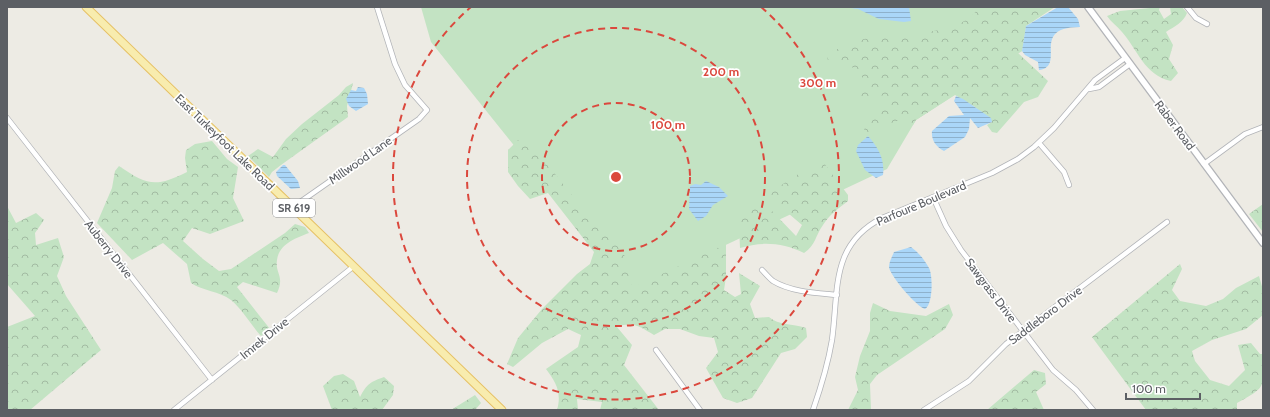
<svg xmlns="http://www.w3.org/2000/svg" width="1270" height="417" font-family="Cabin,sans-serif">
<style>
.grass{fill:#c3e3c3}
.forest{fill:url(#forest-crowns)}
.water{fill:url(#water-rules)}
.lines{fill:none;stroke-linecap:round;stroke-linejoin:round}
.minor-casing{stroke:#b2b4b8;stroke-width:6}
.tertiary-casing{stroke:#b2b4b8;stroke-width:8}
.primary-casing{stroke:#e6c165;stroke-width:9}
.minor{stroke:#fff;stroke-width:4.5}
.tertiary{stroke:#fff;stroke-width:5.5}
.primary{stroke:#f8ecae;stroke-width:7}
.ring{fill:none;stroke:#db483d;stroke-width:2;stroke-dasharray:7 5}
.labels{text-anchor:middle;dominant-baseline:central;stroke-width:3.5;stroke-linejoin:round;paint-order:stroke}
.shield{fill:#fff;stroke:#8d8f92;stroke-width:1}
.shield-label{font-size:11px;font-weight:bold;fill:#5c5f64}
.street-label{font-size:12px;fill:#5c5f64;stroke:#fff}
.centre{fill:#db483d;stroke:#fff;stroke-width:2}
.ring-label{font-size:12px;text-anchor:middle;font-weight:bold;fill:#db483d;stroke:#fff;stroke-width:3.5;stroke-linejoin:round;paint-order:stroke}
</style>
<defs>
<pattern id="forest-crowns" width="20" height="18" patternUnits="userSpaceOnUse"><rect width="20" height="18" fill="#c3e3c3"/><path d="M2 6a3 3 0 1 1 6 0M12 15a3 3 0 1 1 6 0" fill="none" stroke="#a2bba2"/></pattern>
<pattern id="water-rules" width="6" height="5" patternUnits="userSpaceOnUse"><rect width="6" height="5" fill="#aad6f8"/><path d="M0 2.5h6" fill="none" stroke="#8eb1cc"/></pattern>
</defs>
<rect width="100%" height="100%" fill="#edebe4"/>
<path class="grass" d="M421,7H1029L1022,51L916,120L887,169L630,290L431,42Z"/>
<path class="forest" d="M975,7H1055L1026,26L1022,51L1018,53L1048,81L1038,97L1024,102L997,133L992,132L987,125L992,122L975,107L955,95L916,120L913,125L908,117L889,124L872,135L864,130L866,124L894,100L884,95L870,100L860,97L867,82L852,67L828,63L827,53C842,48 858,39 873,37C904,32 957,37 977,10Z
M1160,7L1159,10L1164,19L1171,14L1170,7H1182L1187,13C1183,23 1175,26 1166,32L1173,45L1169,59L1178,73L1171,81C1144,75 1138,50 1122,32C1117,26 1111,22 1107,16L1120,11Z
M353,83L347,106L348,117L281,165L272,172L269,177L248,156L258,149L273,157L286,139L302,124L339,95L346,87Z
M522,136C548,162 567,191 592,218C605,233 620,246 629,263C634,272 633,280 630,289L726,244V277L724,290L735,297L741,294L739,273L760,286L750,304L755,318L769,317C779,326 792,323 806,328L807,337L795,349L781,353L752,398L737,403L723,398L706,368L718,352L714,338L699,336L680,329H665L654,335C640,327 633,321 617,327L632,345L624,365L659,410H600L602,402L577,399L578,410H557C562,393 556,382 546,369L578,347L581,335L568,329L542,343L513,367L507,364L518,338L542,309L577,274L590,264L594,252L548,193L530,199L518,186L508,172V150Z
M212,141L227,159L238,167L233,198L244,221L210,234L192,228L183,241L203,259L219,271L231,269L285,233L295,224L305,227L309,233C296,238 279,244 277,260C275,274 285,276 277,293L243,282L237,287L270,329L261,336C251,325 242,309 231,300C219,291 203,291 191,283L187,264L163,243L132,260L97,223L112,188L115,171L119,166C147,185 155,188 187,172L185,158L186,150L195,144Z
M824,163L848,195V201C839,208 829,215 823,225C815,236 816,245 804,253C783,243 762,241 740,248L739,227L745,210L757,206L771,210L796,236L802,225L768,196C784,182 804,168 824,163Z
M1263,204V232L1249,214Z
M7,206L16,223L36,213L44,220L35,233L36,245L58,238L64,257L57,276L66,296L101,350L30,410H7V327L35,316L7,284Z
M1180,264L1182,269L1172,290L1180,301L1206,306L1223,299L1236,288L1259,276L1263,290V315L1246,329L1212,340L1192,351L1195,361L1210,380L1229,386L1245,370L1238,345L1251,343L1260,354H1263C1263,388 1268,386 1237,403V410H1146L1092,337Z
M873,303L890,311L926,316L949,304L953,315L945,329L877,375L870,384L871,410H848L858,390L855,377L860,356L870,331V313Z
M1034,370L1045,373L1046,384L1036,392L1044,410H987Z
M343,374L354,381L360,397C367,384 370,382 384,377L394,386L393,395L382,410H332L323,386L334,376Z
M475,395L481,403L475,410H451Z"/>
<path class="water" d="M844,7H909L911,21L904,22L879,19L858,9Z
M1058,7H1068L1078,19L1080,27C1029,27 1067,66 1039,70L1038,62L1025,55L1022,51L1026,26Z
M358,87L364,88L367,94L368,104L356,111L349,106L346,99L351,90L356,91Z
M956,96L963,99L991,118L992,122L978,128L970,118L969,129L965,137L944,151C936,147 931,140 932,131L949,116L964,115L954,101Z
M868,136C878,147 885,159 883,175L876,178L865,170L856,151L858,145Z
M283,165H285L298,181L300,188L291,189L277,176L276,172Z
M706,181L719,187L728,196L713,205L706,216L698,221L689,209L690,186L695,184L701,185Z
M911,247C919,253 924,259 929,268C933,275 933,305 925,309C917,307 890,276 889,267C889,262 892,257 894,252Z"/>
<g class="lines">
<defs>
<path id="minor" d="M1187,7L1196,18L1207,24
M1089,89L1099,87L1130,64
M7,118L212,380
M1039,143L1064,172L1069,185
M1204,164L1245,134L1263,127
M933,197L946,226L961,250L1053,370L1076,390L1093,410
M293,207L419,119L427,110L405,85L395,64L377,7
M762,270C765,273 769,278 773,281C791,292 817,293 837,295
M656,350L700,410
M174,410L354,266
M813,410C821,387 828,364 832,340C839,289 830,245 882,218L992,173L1018,159L1034,147L1054,128L1095,80L1125,58
M924,410L969,381L1006,344L1167,222"/>
<path id="tertiary" d="M1088,7L1263,243"/>
<path id="primary" d="M86,7L502,410"/>
</defs>
<use href="#minor" class="minor-casing"/>
<use href="#tertiary" class="tertiary-casing"/>
<use href="#primary" class="primary-casing"/>
<use href="#minor" class="minor"/>
<use href="#tertiary" class="tertiary"/>
<use href="#primary" class="primary"/>
</g>
<g class="ring">
<circle cx="616" cy="177" r="74"/>
<circle cx="616" cy="177" r="149"/>
<path d="M761 7A223 223 0 1 1 471 7"/>
</g>
<g class="labels">
<rect class="shield" x="273" y="199" width="42" height="18" rx="3"/>
<g class="shield-label">
<text x="294" y="208">SR 619</text>
</g>
<g class="street-label">
<text transform="translate(1175 125) rotate(53)">Raber Road</text>
<text transform="translate(225 142) rotate(44)">East Turkeyfoot Lake Road</text>
<text transform="translate(360 160) rotate(-35)">Millwood Lane</text>
<text transform="translate(921 203) rotate(-23)">Parfoure Boulevard</text>
<text transform="translate(109 249) rotate(52)">Auberry Drive</text>
<text transform="translate(991 290) rotate(53)">Sawgrass Drive</text>
<text transform="translate(1045 315) rotate(-37)">Saddleboro Drive</text>
<text transform="translate(264 338) rotate(-39)">Imrek Drive</text>
</g>
</g>
<circle cx="616" cy="177" r="6" class="centre"/>
<g class="ring-label">
<text x="721" y="76">200 m</text>
<text x="818" y="87">300 m</text>
<text x="668" y="129">100 m</text>
</g>
<rect width="1270" height="417" fill="none" stroke="#5c5f64" stroke-width="16"/>
<path d="M1126 393v6h74v-6" fill="none" stroke="#5c5f64" stroke-width="2"/>
<text x="1132" y="393" font-size="12" fill="#5c5f64" stroke="#ffffff" stroke-width="3" paint-order="stroke">100 m</text>
</svg>
